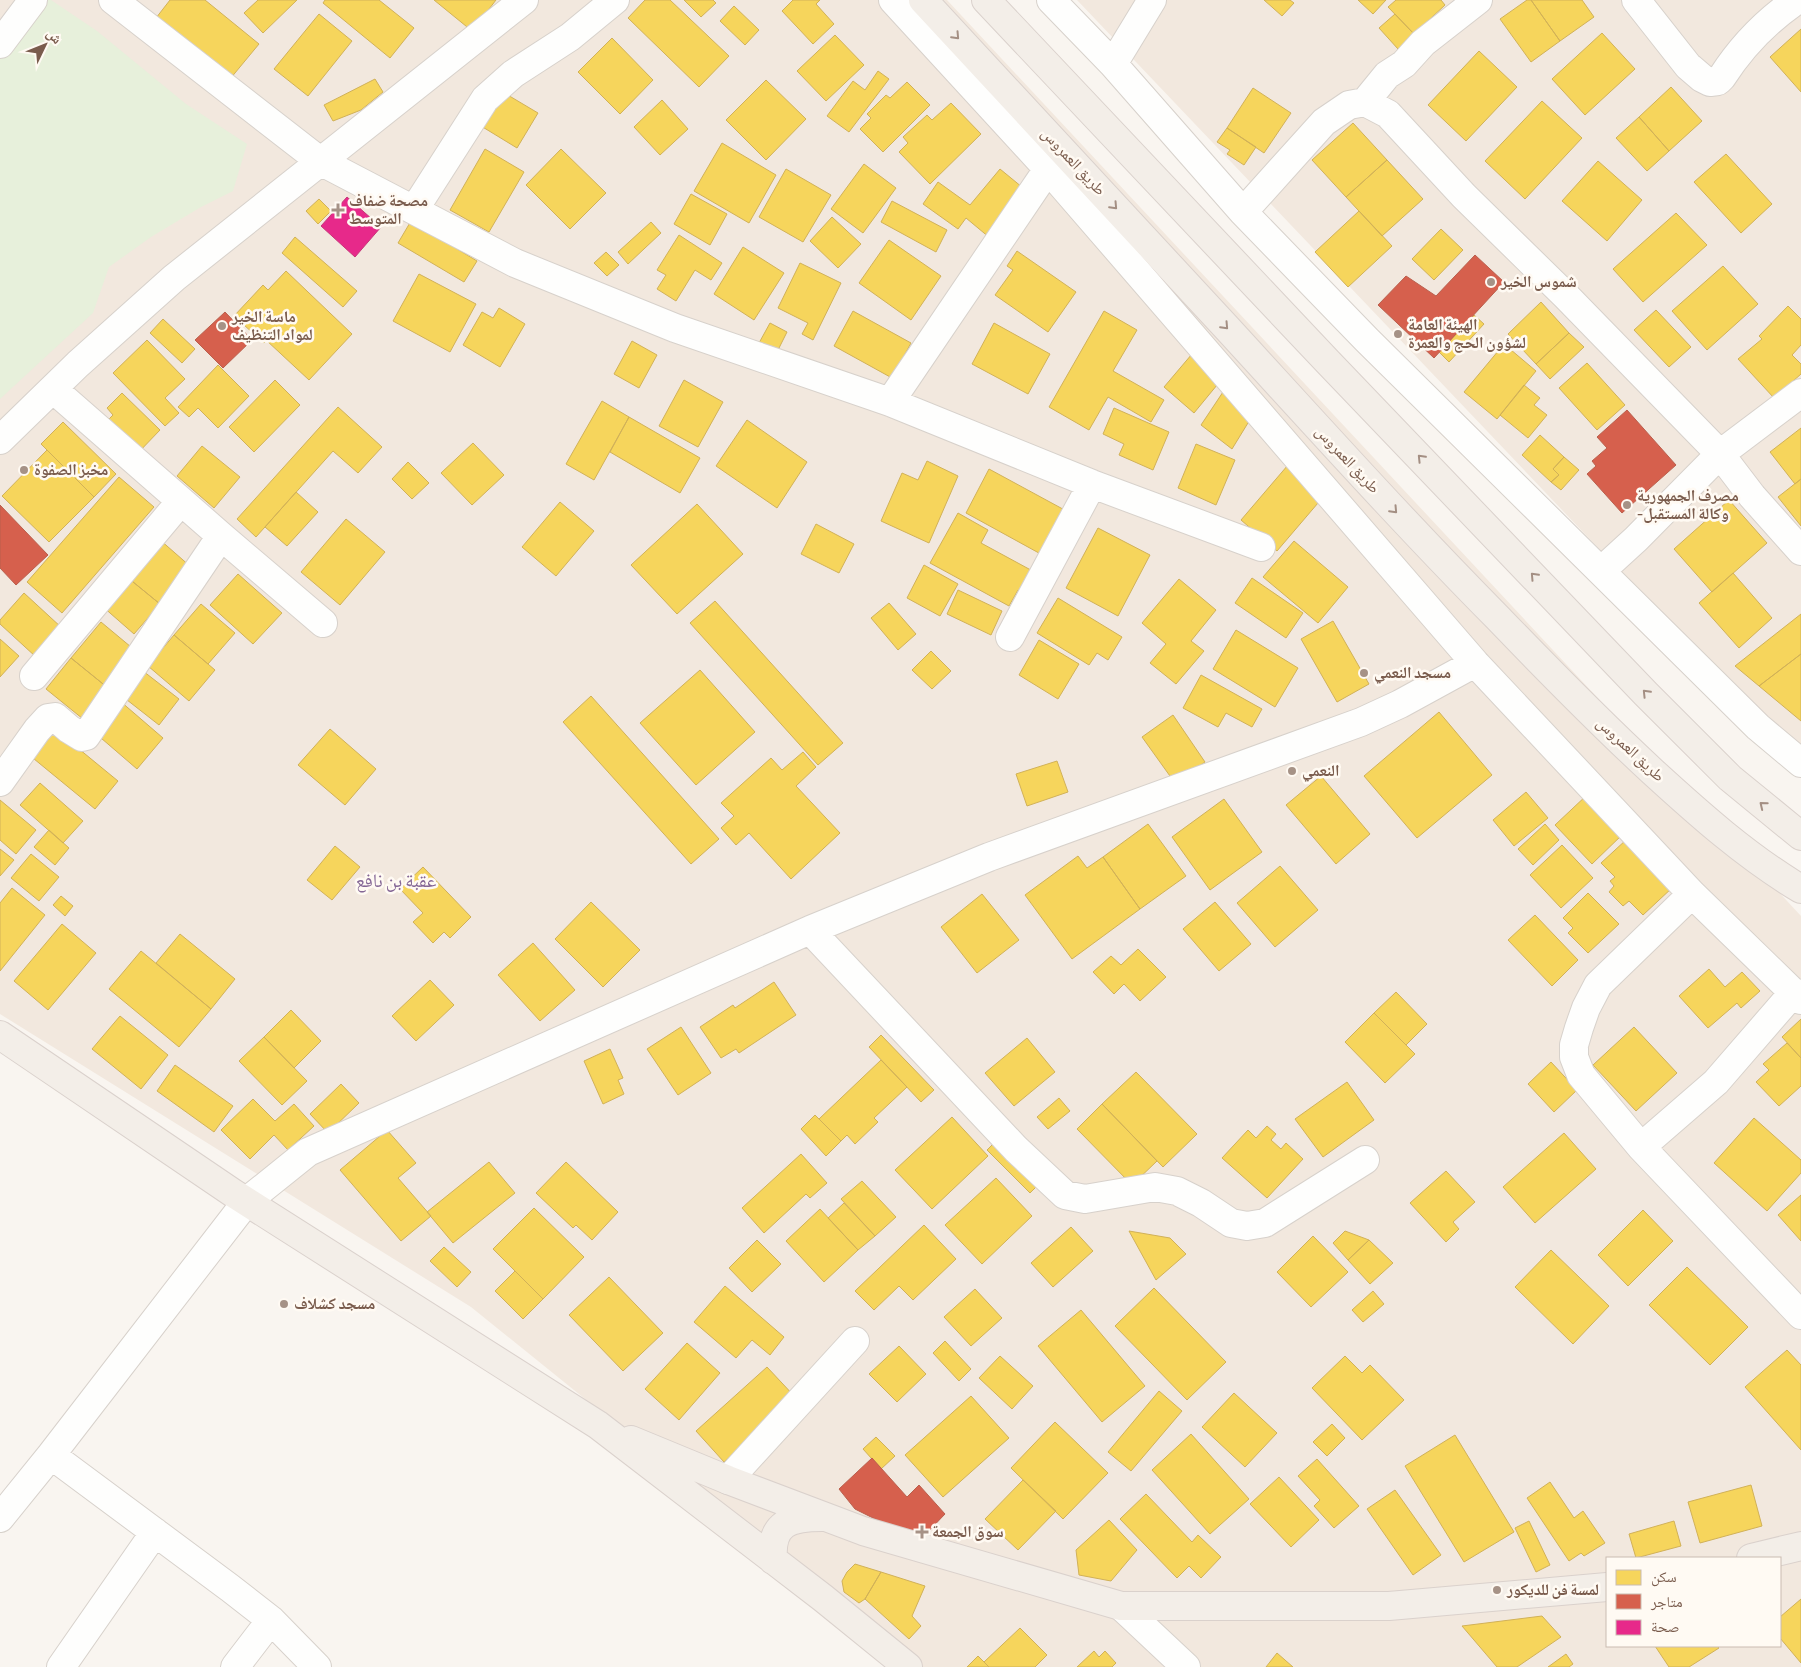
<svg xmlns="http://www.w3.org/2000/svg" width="1801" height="1667" font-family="'Sofia Sans Condensed','Noto Naskh Arabic',sans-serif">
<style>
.residential{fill:#f2e8de;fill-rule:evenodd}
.green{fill:#e7f0db}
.homes{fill:#f6d55c;stroke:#d1b158}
.shops{fill:#d6604d;stroke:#ba5f4d}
.health{fill:#e7298a;stroke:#c63878}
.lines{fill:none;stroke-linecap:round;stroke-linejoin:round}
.minor-casing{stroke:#d7d1cb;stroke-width:30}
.major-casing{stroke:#dad1cc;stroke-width:30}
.minor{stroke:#fefefd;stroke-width:28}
.major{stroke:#f3eee8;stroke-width:28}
.oneway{stroke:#a48f83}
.poi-dot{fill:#a69286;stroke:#fffaf3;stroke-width:2}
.labels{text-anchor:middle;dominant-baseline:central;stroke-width:5;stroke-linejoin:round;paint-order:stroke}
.street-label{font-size:16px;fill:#7a5c4d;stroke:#fffaf3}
.poi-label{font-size:16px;font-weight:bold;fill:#7a5c4d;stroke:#fffaf3;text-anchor:start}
.quarter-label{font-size:19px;fill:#846695;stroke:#fffaf3}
</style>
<rect width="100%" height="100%" fill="#f9f5f0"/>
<path class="residential" d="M0,0H947L1801,916V1667H917L471,1307L0,1014ZM1607,1558H1780V1646H1607Z
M1077,0H1801V747L1738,695Z"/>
<path class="green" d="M39,0H51L97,31L186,104L247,144L233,191L201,207L151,237L109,267L93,313L0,399V58Z"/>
<path class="homes" d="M170,0H205L259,44L230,79L156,18Z
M258,0H297L263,33L244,13Z
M325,0H379L414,28L390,58L323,3Z
M434,0H496L472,31Z
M645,0H670L729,56L699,87L628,18Z
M684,0H713L716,3L701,17Z
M793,0H820L816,4L834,24L813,44L782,11Z
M1264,0H1290L1294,3L1282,16Z
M1358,0H1386L1373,14Z
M1396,0H1441L1445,5L1414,34L1388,7Z
M1527,0H1531L1560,41L1531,62L1500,19Z
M1531,0H1582L1594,17L1560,41Z
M734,6L759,30L745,45L720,21Z
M319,14L352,41L308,96L274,69Z
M1395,14L1414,34L1398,49L1379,28Z
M1801,29V92L1770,57Z
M1602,33L1635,69L1585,115L1552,79Z
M835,35L864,65L826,101L797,71Z
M612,38L653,80L620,114L578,72Z
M1479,51L1517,87L1466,141L1428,105Z
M878,71L889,79L849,132L827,116L853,81L865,90Z
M375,79L383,92L361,110L333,121L324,105Z
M766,80L806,119L766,160L726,120Z
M907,82L930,105L883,152L860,129L871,118L867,114L886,95L890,98Z
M1671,87L1702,121L1669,151L1639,117Z
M1253,88L1291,113L1264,153L1227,128Z
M501,91L538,113L517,148L481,126Z
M662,100L688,129L660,155L634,127Z
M1542,101L1582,138L1525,199L1485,161Z
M951,103L981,134L930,184L899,152L908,143L903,137L927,115L932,120Z
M1639,117L1669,151L1647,171L1616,138Z
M1353,123L1387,160L1346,197L1312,160Z
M1227,128L1256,147L1244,165L1227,154L1230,150L1217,142Z
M722,143L776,175L749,223L694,191Z
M485,149L524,172L489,232L450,210Z
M561,149L606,193L570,229L526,185Z
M1726,154L1772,204L1741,233L1694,182Z
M1387,160L1423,199L1382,236L1346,197Z
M1598,161L1642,200L1607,241L1562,201Z
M864,164L896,188L863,233L831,209Z
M786,169L831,195L803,242L759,217Z
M1000,169L1028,192L990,238L966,218L958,229L923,204L938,182L970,205Z
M691,194L727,214L710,245L674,224Z
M319,199L331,211L318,224L306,211Z
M892,201L947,230L936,252L881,222Z
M1359,211L1392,246L1348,287L1315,252Z
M1676,213L1707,245L1643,302L1613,269Z
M832,217L861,244L838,268L810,241Z
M411,221L477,261L464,282L398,243Z
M651,222L661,233L628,264L618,252Z
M1441,229L1463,250L1434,280L1412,259Z
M679,235L722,263L711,280L695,270L676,301L657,289L666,275L657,270Z
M295,237L357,291L343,307L282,253Z
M889,240L941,276L911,320L859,283Z
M743,247L784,273L754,320L714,294Z
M1017,251L1076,292L1048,332L995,295L1013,270L1007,266Z
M606,252L619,265L607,276L594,263Z
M800,263L841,283L813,340L802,334L808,323L778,308Z
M1723,266L1758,304L1707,350L1672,311Z
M286,271L352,334L309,380L266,340L264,343L234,316L263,285L268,290Z
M419,274L476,304L450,352L393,321Z
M1541,302L1569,333L1536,364L1508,334Z
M1788,306L1801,319V345L1792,355L1801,364V374L1774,398L1738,359L1762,339L1759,336Z
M499,308L525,324L500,367L463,345L482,312L493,318Z
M1656,310L1691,347L1669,367L1634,330Z
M853,311L911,343L892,378L834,346Z
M1104,311L1137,330L1113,371L1164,400L1151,422L1108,397L1089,430L1049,407Z
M1474,315L1484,324L1449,362L1439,352Z
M163,319L195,349L182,363L150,333Z
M770,323L787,332L777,352L759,343Z
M994,323L1050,354L1028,394L972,364Z
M1569,333L1584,347L1550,379L1536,364Z
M147,340L185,379L165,398L179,413L165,426L113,373Z
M632,341L657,355L639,388L614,374Z
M1504,344L1536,371L1497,419L1464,392Z
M1192,354L1222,379L1194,413L1164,387Z
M1587,363L1625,405L1597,430L1559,388Z
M218,365L249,396L218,428L198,408L189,417L178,407Z
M275,380L300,405L254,452L229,427Z
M684,380L723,402L698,447L659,426Z
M1524,385L1540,398L1534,405L1547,415L1528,438L1500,415Z
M1223,392L1251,418L1232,449L1201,425Z
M122,393L160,430L135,456L103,425L113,415L107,408Z
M602,401L629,417L594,480L566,464Z
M338,407L382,447L358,473L333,451L256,537L237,519Z
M1114,408L1169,432L1153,470L1119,455L1124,444L1103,434Z
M629,417L700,458L680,493L610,452Z
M747,420L807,462L777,508L716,466Z
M63,422L116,474L94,497L41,444Z
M1801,428V479L1795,484L1770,452Z
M1540,435L1564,457L1553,469L1559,475L1551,482L1522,455Z
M473,443L504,475L472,505L441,473Z
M1196,444L1235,460L1216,505L1178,488Z
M202,446L240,477L214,508L177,476Z
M47,450L94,497L49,542L2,496Z
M1564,457L1579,470L1561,490L1551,482L1559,475L1553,469Z
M927,461L958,476L929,543L881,521L902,473L918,480Z
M408,462L429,483L412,499L392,479Z
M1288,465L1324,496L1277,551L1241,520Z
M989,469L1072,514L1048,558L966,513Z
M119,477L154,507L62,613L27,582Z
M1801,479V526L1778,497Z
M296,492L318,512L287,546L265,527Z
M1729,500L1767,543L1712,592L1674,549Z
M560,502L594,531L556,576L522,547Z
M697,504L743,554L677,614L631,565Z
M958,513L988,530L981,543L1040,575L1029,596L1018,590L1009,606L930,563Z
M346,519L385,552L340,605L301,572Z
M816,524L854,544L839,573L801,554Z
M1098,528L1150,555L1118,616L1066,588Z
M159,539L191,567L160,604L127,577Z
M1294,541L1348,587L1318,623L1263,577Z
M924,565L958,584L940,616L907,598Z
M1733,573L1772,618L1739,648L1699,603Z
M238,574L282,613L253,644L210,605Z
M127,577L160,604L134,634L102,606Z
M1252,578L1303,613L1286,638L1235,603Z
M1179,579L1216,610L1191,641L1204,651L1176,684L1150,663L1166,644L1142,623Z
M958,590L1002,611L991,635L947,614Z
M24,593L62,628L36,657L0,624V620Z
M1058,598L1122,637L1108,660L1097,653L1089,665L1037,633Z
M715,601L843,743L818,765L690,623Z
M889,603L916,634L898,650L871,618Z
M201,604L235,633L208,664L174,635Z
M1801,614V654L1759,686L1735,666Z
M1333,621L1369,684L1337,702L1301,639Z
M101,622L137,652L108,688L71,658Z
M1236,630L1298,668L1275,707L1213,669Z
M174,635L215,670L189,701L148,666Z
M0,639L19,656L0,677Z
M1039,640L1079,664L1058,699L1019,675Z
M931,651L951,671L932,689L912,670Z
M1801,654V721L1759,686Z
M71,658L108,688L83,719L46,689Z
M700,670L755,732L696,785L640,723Z
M143,671L179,699L159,725L122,696Z
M1201,675L1262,709L1252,727L1226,713L1218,727L1183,708Z
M591,696L719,839L691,864L563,722Z
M120,701L163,738L137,769L94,732Z
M1439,712L1492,775L1417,838L1364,776Z
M1173,715L1205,762L1175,783L1142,737Z
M51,726L118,781L95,809L28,754Z
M330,729L376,769L345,805L298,765Z
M803,752L816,767L796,786L840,833L791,879L749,833L736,845L721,828L734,816L721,803L771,758L782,770Z
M1057,761L1068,792L1027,806L1016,774Z
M1321,776L1370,834L1336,864L1286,805Z
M40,783L83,821L63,843L20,805Z
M1526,792L1548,818L1514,846L1493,820Z
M1588,794L1625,832L1592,864L1555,825Z
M1224,799L1262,852L1210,890L1172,837Z
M0,800L36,830L16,854L0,840Z
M1148,824L1186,876L1140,909L1103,857Z
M1545,824L1559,840L1533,865L1518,849Z
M49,830L69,848L55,865L34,847Z
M1627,839L1673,887L1643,915L1629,901L1623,906L1609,892L1614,886L1610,881L1615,877L1601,863Z
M1562,845L1593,878L1561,908L1530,875Z
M335,846L360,867L332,900L307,880Z
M0,849L14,860L0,876Z
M31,854L59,877L39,901L11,878Z
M1078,856L1087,868L1103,857L1140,909L1072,959L1025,895Z
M1280,866L1318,910L1275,947L1237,903Z
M423,867L471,917L450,938L444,932L433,943L413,922L423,913L400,889Z
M12,888L45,915L0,971V903Z
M1588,893L1619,924L1588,953L1568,933L1573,928L1563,918Z
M982,894L1019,940L977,973L941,927Z
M61,896L73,906L65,916L53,905Z
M591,902L640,950L603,987L555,939Z
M1215,902L1251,944L1219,971L1183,929Z
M1535,915L1578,960L1552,986L1508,940Z
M62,924L96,953L48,1010L14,981Z
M180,934L235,979L211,1009L156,963Z
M533,943L575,990L540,1021L498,975Z
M1138,949L1166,977L1140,1001L1124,984L1114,994L1093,972L1111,956L1121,965Z
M141,951L211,1009L179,1047L109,989Z
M1709,969L1725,987L1742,972L1760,991L1741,1008L1737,1003L1708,1028L1679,996Z
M430,980L454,1005L416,1041L392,1016Z
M774,982L796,1015L739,1053L736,1049L721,1058L700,1027L733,1005L735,1008Z
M1396,992L1427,1024L1406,1045L1374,1013Z
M291,1010L321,1041L294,1068L264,1037Z
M1374,1013L1415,1054L1385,1083L1345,1042Z
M120,1016L168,1055L141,1089L92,1049Z
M1801,1019V1058L1782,1037Z
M681,1027L711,1073L678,1095L647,1049Z
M1634,1027L1677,1073L1636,1111L1593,1065Z
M881,1035L934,1090L921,1102L869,1047Z
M264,1037L307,1081L282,1105L239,1061Z
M1027,1038L1055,1072L1014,1106L985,1073Z
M1787,1043L1801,1058V1086L1779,1106L1756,1082L1769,1070L1763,1064Z
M610,1049L623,1078L618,1080L624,1094L603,1104L584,1061Z
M881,1060L907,1087L874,1118L878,1122L855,1144L847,1135L841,1141L819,1119Z
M1551,1062L1577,1090L1554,1112L1528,1084Z
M175,1065L233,1106L214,1132L157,1091Z
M1136,1072L1197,1134L1163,1167L1102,1104Z
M1347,1082L1374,1120L1323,1157L1295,1119Z
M341,1084L359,1103L328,1133L310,1114Z
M1059,1098L1070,1111L1048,1129L1037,1117Z
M253,1099L275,1121L294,1104L314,1126L288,1150L274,1135L250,1159L221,1130Z
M1102,1104L1157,1161L1132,1185L1077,1129Z
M815,1115L841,1141L826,1156L801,1129Z
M952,1117L988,1156L932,1209L895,1170Z
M1754,1118L1801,1160V1173L1767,1211L1714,1163Z
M1267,1126L1276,1134L1271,1140L1281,1149L1286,1143L1303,1159L1267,1198L1222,1158L1248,1130L1256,1138Z
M387,1130L416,1163L398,1178L431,1216L401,1241L340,1170Z
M1564,1133L1596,1169L1535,1223L1503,1187Z
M997,1140L1040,1183L1030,1193L987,1150Z
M801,1154L827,1183L810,1198L806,1194L764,1233L742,1208Z
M489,1162L515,1193L453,1243L427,1212Z
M566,1162L618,1212L592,1240L576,1225L573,1228L536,1193Z
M1446,1171L1475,1202L1453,1222L1459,1229L1446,1242L1410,1203Z
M996,1178L1032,1216L982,1264L945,1225Z
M862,1181L896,1217L875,1236L841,1199Z
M1801,1195V1241L1778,1215Z
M844,1203L875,1236L858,1250L828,1218Z
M534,1208L584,1257L543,1299L493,1249Z
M820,1209L858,1250L824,1282L786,1241Z
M1643,1210L1673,1241L1628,1286L1598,1255Z
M924,1225L956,1259L913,1300L899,1286L874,1310L855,1291Z
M1071,1227L1093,1251L1053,1287L1031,1263Z
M1129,1231L1170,1238L1186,1254L1156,1280Z
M1345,1231L1369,1240L1348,1260L1333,1243Z
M1313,1236L1348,1272L1311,1307L1277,1272Z
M757,1240L781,1264L752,1292L729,1268Z
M1369,1240L1393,1263L1370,1284L1348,1260Z
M444,1247L471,1272L457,1287L430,1261Z
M1551,1250L1609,1306L1573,1344L1515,1287Z
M1687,1267L1748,1327L1710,1365L1649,1305Z
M515,1271L543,1299L523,1319L495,1291Z
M609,1277L663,1333L623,1371L569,1315Z
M725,1286L784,1337L770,1355L752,1340L736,1358L694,1322Z
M1154,1288L1226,1362L1187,1400L1115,1326Z
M975,1289L1002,1318L971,1346L944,1317Z
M1373,1291L1384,1304L1363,1322L1352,1310Z
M1081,1310L1145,1386L1102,1422L1038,1346Z
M945,1341L971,1369L959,1381L933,1353Z
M687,1343L720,1373L679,1420L645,1389Z
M899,1346L926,1374L897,1402L869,1374Z
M1787,1350L1801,1365V1450L1745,1387Z
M1000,1356L1033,1386L1012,1409L979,1378Z
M1345,1356L1362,1373L1370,1365L1404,1400L1362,1440L1312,1388Z
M767,1367L796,1398L724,1462L696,1431Z
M1159,1391L1182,1411L1131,1471L1108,1452Z
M1234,1393L1277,1433L1245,1467L1202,1427Z
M971,1396L1009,1438L943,1497L905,1455Z
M1055,1422L1108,1473L1063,1519L1011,1468Z
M1332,1424L1345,1438L1327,1456L1313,1442Z
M1191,1434L1249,1499L1210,1534L1152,1470Z
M1455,1435L1514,1532L1464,1562L1405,1466Z
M876,1437L895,1456L881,1469L863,1449Z
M1317,1459L1359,1506L1334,1528L1314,1506L1320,1500L1298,1476Z
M1279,1477L1319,1520L1291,1547L1250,1504Z
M1023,1480L1056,1511L1018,1550L985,1519Z
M1550,1482L1574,1518L1583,1511L1605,1543L1584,1556L1581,1553L1569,1561L1527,1498Z
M1751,1485L1762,1526L1700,1543L1688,1502Z
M1395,1490L1441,1555L1413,1575L1367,1509Z
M1146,1494L1192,1542L1198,1535L1221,1557L1201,1578L1189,1566L1177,1578L1120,1519Z
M1109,1520L1137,1550L1111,1581L1079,1575L1076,1550Z
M1529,1521L1550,1565L1536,1572L1515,1528Z
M1674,1521L1681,1546L1636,1558L1629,1534Z
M855,1564L881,1572L865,1599L859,1603L844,1592L842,1581L847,1572Z
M881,1572L925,1586L912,1616L921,1626L909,1639L865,1599Z
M1801,1599V1663L1780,1638V1617Z
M1542,1616L1561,1637L1517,1667H1497L1462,1626Z
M1020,1628L1047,1655L1035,1667H989L984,1662Z
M1655,1646H1717L1719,1648L1689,1667H1669Z
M1094,1651L1099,1657L1105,1651L1116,1663L1112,1667H1077Z
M1277,1653L1293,1667H1266Z
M1566,1654L1573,1664L1569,1667H1548Z
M978,1656L989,1667H967Z"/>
<path class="shops" d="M1475,255L1504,282L1434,358L1378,305L1406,276L1436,296Z
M225,312L252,340L223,368L195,340Z
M1627,410L1676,465L1622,513L1587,474L1596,466L1592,461L1607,448L1597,437Z
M0,505L48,555L16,585L0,568Z
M872,1458L907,1497L919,1485L945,1514L924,1536L883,1523L855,1509L839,1489Z"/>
<path class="health" d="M347,197L381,227L355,257L321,226Z"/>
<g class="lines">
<defs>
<path id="minor" d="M113,0L320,161L515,263L675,328L890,402L1092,484L1261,547
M893,0L1048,169L1475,663L1692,894L1801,1000
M1051,0L1113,64L1243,212L1367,340L1758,727L1801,763
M1478,0L1423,43L1404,64L1387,75L1365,102L1388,114L1464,196L1565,295L1720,454L1752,496L1801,551
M1636,0L1688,66L1702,78L1710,82L1718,81L1722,77C1742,46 1766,21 1797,0
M0,44L33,0
M1113,64L1152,0
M414,210L485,99L513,74L570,37L615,0
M1243,212L1324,122L1349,105L1365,102
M53,389L221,536L323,623
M890,402L1048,169
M0,440L78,364L174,278L524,0
M1601,571L1636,539L1720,454L1801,393
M1010,637L1092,484
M34,676L181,501
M0,782L37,730L48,718L55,717L69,729L82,737L86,736L221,536
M1692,894L1598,985L1586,1008L1579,1028L1574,1045V1057L1581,1075L1641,1147L1801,1315
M810,930L1016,1149L1065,1195L1085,1199L1155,1187L1177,1191L1201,1203L1231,1223L1247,1226L1265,1223L1365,1160
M1641,1147L1716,1082L1794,992
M51,1455L230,1588L271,1620L317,1667
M728,1480L855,1341
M0,1518L51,1455L247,1201L308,1152L810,930L989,857L1361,722L1400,704L1475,663
M1121,1606L1186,1667
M61,1667L155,1532
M235,1667L271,1620"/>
<path id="major" d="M923,0C1024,109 1126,218 1227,328C1316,425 1404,523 1497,617C1548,670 1599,722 1653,772C1699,814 1747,857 1801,889
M986,0L1328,362L1646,694L1730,778L1801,836
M0,1035L233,1193L598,1425L823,1598L908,1667
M631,1440L728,1480L863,1531L1121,1606H1389L1607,1587
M1751,1558L1801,1546
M773,1560C770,1523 790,1517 822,1517"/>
</defs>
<use href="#minor" class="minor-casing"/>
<use href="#major" class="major-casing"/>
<use href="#minor" class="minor"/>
<use href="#major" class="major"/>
</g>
<defs><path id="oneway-chevron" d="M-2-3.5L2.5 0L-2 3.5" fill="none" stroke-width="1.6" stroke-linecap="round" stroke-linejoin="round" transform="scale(1.25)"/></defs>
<g class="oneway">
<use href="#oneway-chevron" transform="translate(956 36) rotate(47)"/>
<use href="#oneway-chevron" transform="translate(1114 206) rotate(47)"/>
<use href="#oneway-chevron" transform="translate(1225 326) rotate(47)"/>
<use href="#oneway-chevron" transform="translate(1421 458) rotate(-134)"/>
<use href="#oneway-chevron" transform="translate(1394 510) rotate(47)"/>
<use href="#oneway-chevron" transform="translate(1534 576) rotate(-133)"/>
<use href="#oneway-chevron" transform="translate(1646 693) rotate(-134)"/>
<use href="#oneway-chevron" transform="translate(1763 805) rotate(-141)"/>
</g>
<g class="poi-dot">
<path d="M335.5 202.5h5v5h5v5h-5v5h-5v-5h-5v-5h5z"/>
<circle cx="1491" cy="282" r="5"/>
<circle cx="222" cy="326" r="5"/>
<circle cx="1398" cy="334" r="5"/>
<circle cx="24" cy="470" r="5"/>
<circle cx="1627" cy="505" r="5"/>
<circle cx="1364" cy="673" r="5"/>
<circle cx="1292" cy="771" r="5"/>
<circle cx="284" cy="1304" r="5"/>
<path d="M919.5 1524.5h5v5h5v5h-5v5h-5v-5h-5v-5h5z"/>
<circle cx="1497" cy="1590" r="5"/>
</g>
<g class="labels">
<g class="street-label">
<text transform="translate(1073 162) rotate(47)">طريق العمروس</text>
<text transform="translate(1347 460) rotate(47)">طريق العمروس</text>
<text transform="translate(1630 750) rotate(43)">طريق العمروس</text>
</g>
<g class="poi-label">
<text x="349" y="201">مصحة ضفاف<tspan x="349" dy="18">المتوسط</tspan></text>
<text x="1501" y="282">شموس الخير</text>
<text x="232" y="317">ماسة الخير<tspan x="232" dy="18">لمواد التنظيف</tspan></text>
<text x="1408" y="325">الهيئة العامة<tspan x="1408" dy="18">لشؤون الحج والعمرة</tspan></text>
<text x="34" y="470">مخبز الصفوة</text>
<text x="1637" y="496">مصرف الجمهورية<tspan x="1637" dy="18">-وكالة المستقبل</tspan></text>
<text x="1374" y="673">مسجد النعمي</text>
<text x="1302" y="771">النعمي</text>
<text x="294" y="1304">مسجد كشلاف</text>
<text x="932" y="1532">سوق الجمعة</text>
<text x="1507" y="1590">لمسة فن للديكور</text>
</g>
<g class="quarter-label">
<text x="396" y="881">عقبة بن نافع</text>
</g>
</g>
<rect x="1606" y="1557" width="175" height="90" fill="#fffaf3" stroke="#cabbb1"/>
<rect x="1616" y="1570" width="25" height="15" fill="#f6d55c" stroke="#cabbb1"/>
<text x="1651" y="1582" font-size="15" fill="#7a5c4d">سكن</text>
<rect x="1616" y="1594" width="25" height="15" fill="#d6604d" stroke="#cabbb1"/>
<text x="1651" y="1607" font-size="15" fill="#7a5c4d">متاجر</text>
<rect x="1616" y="1620" width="25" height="15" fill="#e7298a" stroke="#cabbb1"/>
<text x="1651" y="1632" font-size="15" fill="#7a5c4d">صحة</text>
<g transform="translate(45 45) rotate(47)" stroke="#fffaf3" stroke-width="4" paint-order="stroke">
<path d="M0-4L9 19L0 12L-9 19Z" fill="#7a5c4d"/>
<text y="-8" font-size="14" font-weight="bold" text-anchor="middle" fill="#7a5c4d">ش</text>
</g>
</svg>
